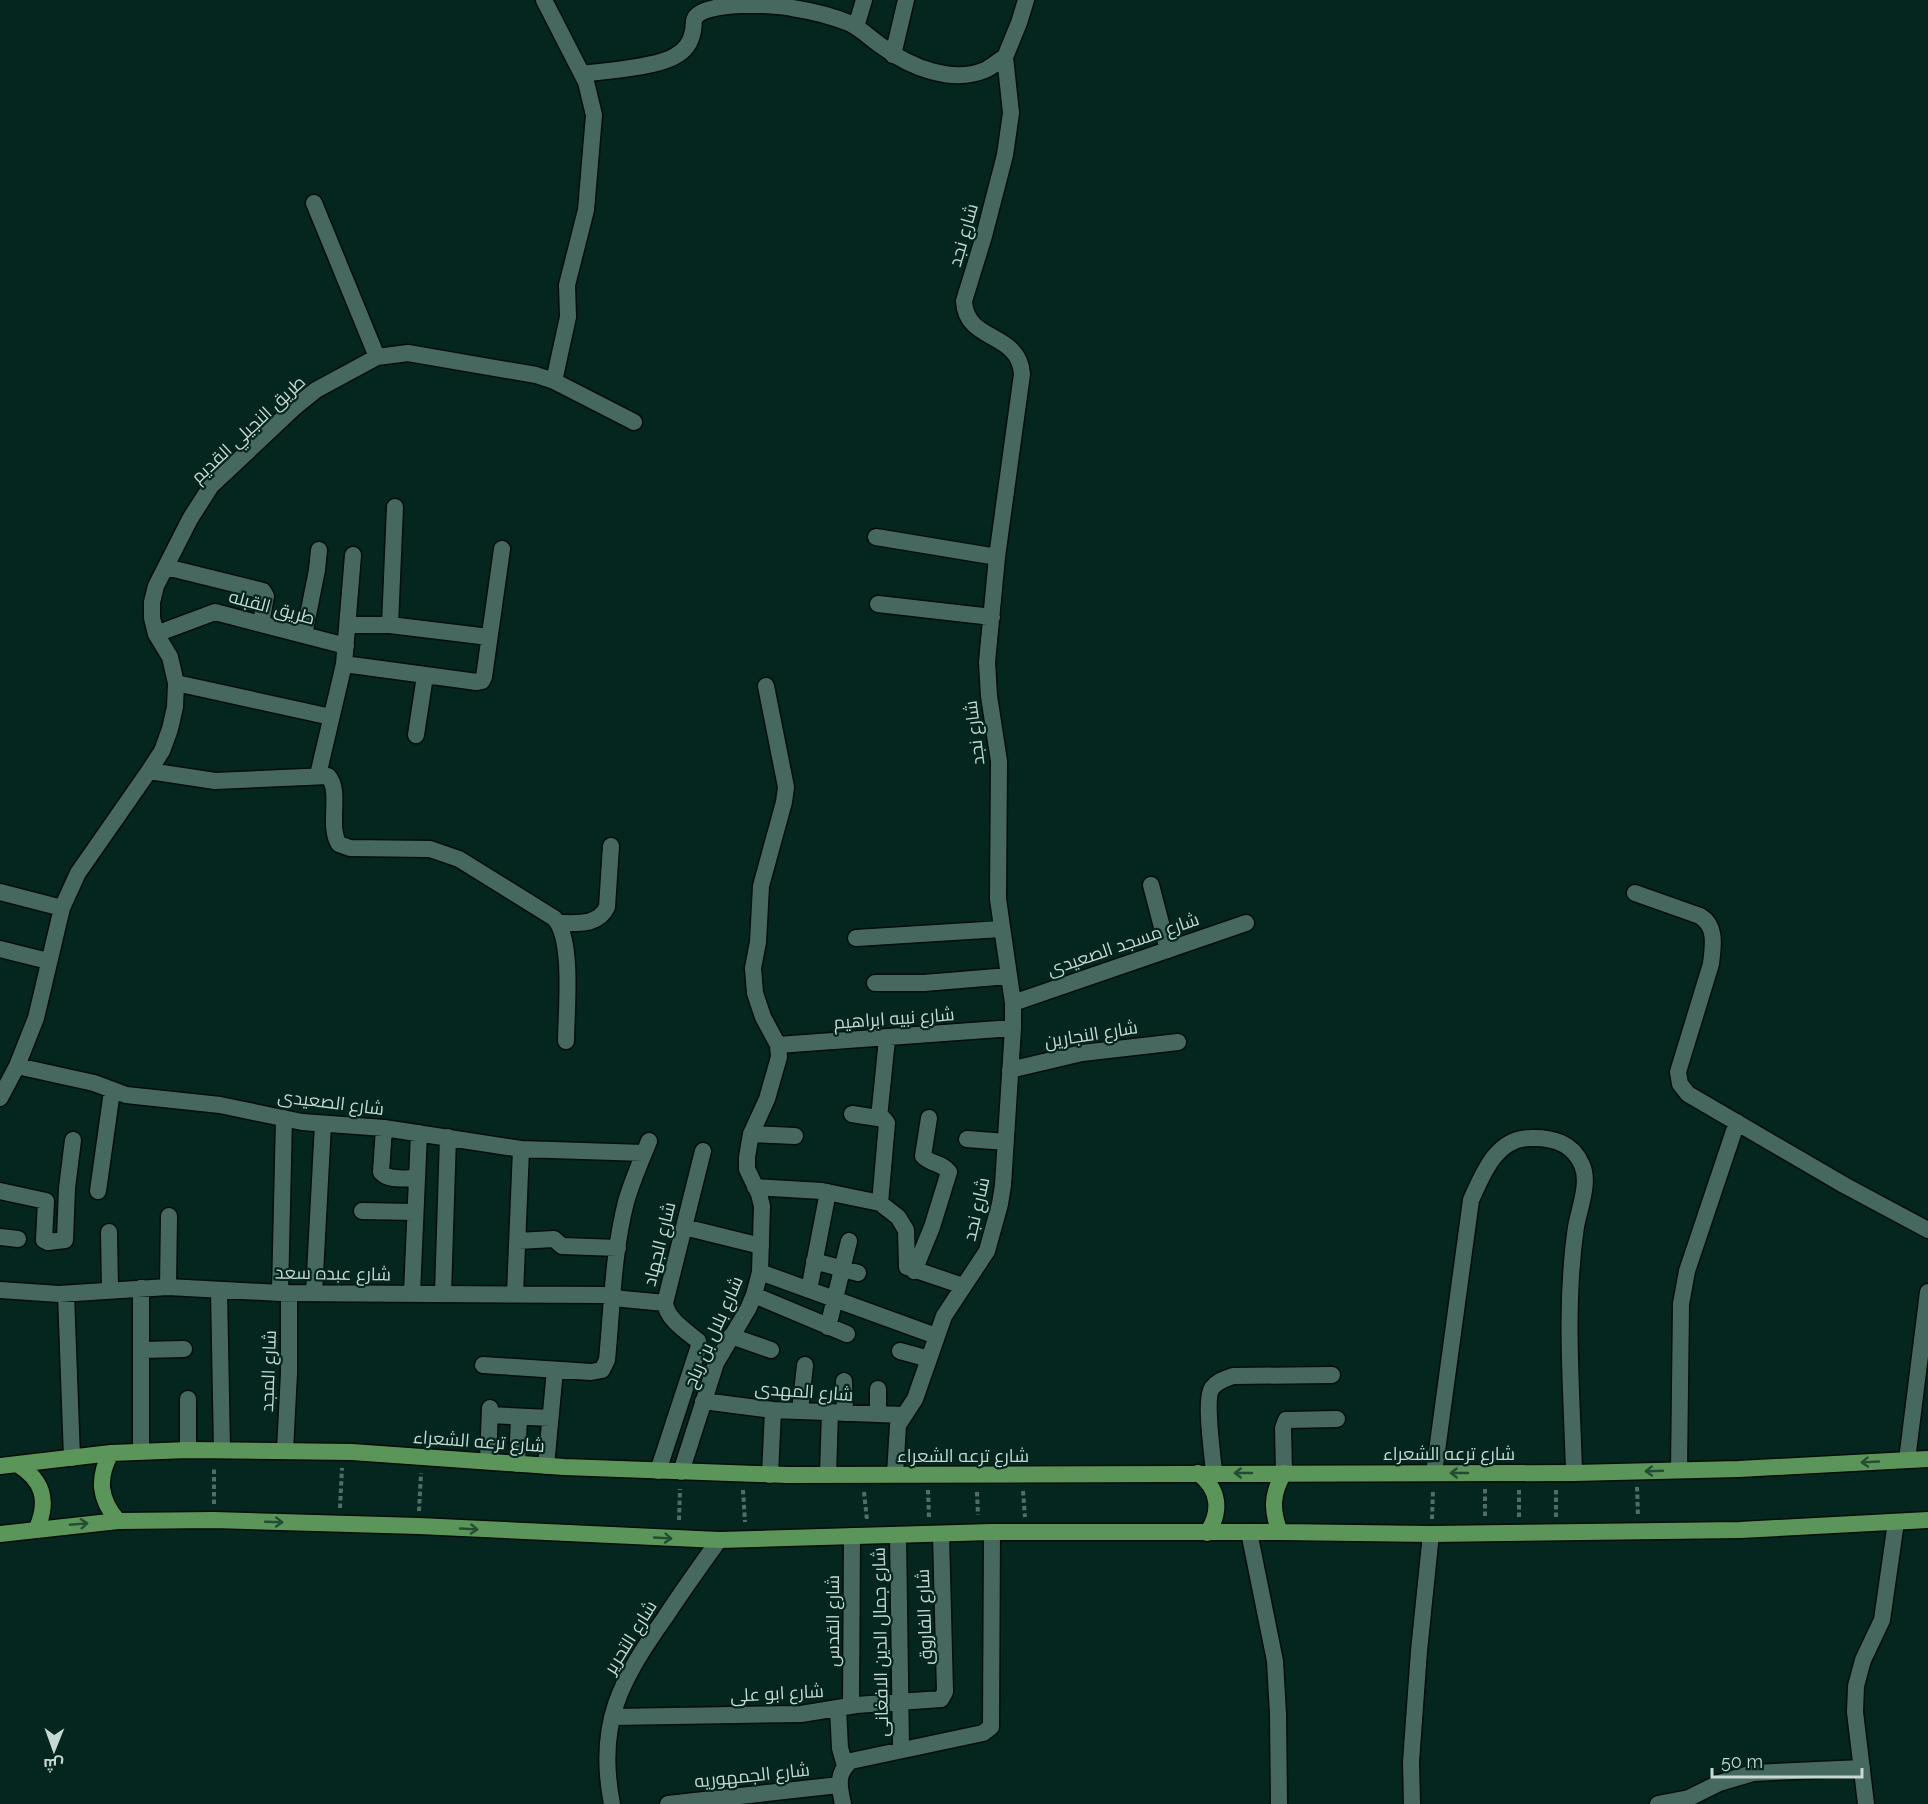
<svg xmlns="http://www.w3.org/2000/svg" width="1928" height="1804" font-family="Raleway,Cairo,sans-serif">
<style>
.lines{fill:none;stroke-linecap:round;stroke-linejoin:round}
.minor-casing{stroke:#000d08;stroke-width:19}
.trunk-casing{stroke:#000d08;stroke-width:19}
.path{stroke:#526d66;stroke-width:4;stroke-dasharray:4.5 3;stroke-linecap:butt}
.minor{stroke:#47685e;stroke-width:16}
.trunk{stroke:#5c955a;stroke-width:16}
.oneway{stroke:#234d33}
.labels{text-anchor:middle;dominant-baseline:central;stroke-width:4.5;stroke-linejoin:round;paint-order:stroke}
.street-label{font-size:18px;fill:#c6d8d2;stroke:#05261e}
</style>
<rect width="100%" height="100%" fill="#05261e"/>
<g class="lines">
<defs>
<path id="minor" d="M544,0L586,82L594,115L586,210L567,285L568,317L554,381
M856,27L864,0
M893,55L906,0
M582,74C604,71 658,67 675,56C685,51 691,42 693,31C694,27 693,21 695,18C704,1 776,4 792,8C811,11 832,16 849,23C862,29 872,40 883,47C910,67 952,84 985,70C992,67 998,61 1005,57
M314,203L377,357
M876,537L997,557
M166,567L263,591L266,596L261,623
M878,604L992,617
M348,625H390L489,637
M390,625L395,507
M156,634L215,612L346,646
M304,635L317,570L319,550
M344,664L477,682L482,681L484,677L502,549
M176,683L331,717
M416,735L425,676
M149,771L215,781L328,776C342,791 327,826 339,844L350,848L430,849L459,859L554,918C574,938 566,1013 566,1041
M318,775L344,664L353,555
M1151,885L1168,950
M0,892L62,908
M1635,893L1700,916C1717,926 1713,946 1711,964L1678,1072L1680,1084L1688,1094L1844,1185L1928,1230
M559,923C577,923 598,926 607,907L611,846
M856,938L1001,929
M0,949L48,961
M875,983H924L1009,976
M1013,1003L1246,923
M778,1045L1013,1028
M17,1066L94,1083L126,1095L220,1105L302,1122L384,1128L521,1149L644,1153
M1010,1070L1082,1053L1178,1042
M0,1098L17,1066L36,1018L62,908L78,873L149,771L162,751L170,729L175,707L176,683L170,657L156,634L152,618V602L156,586L190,519L211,486L295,407L316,390L377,357L408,353L536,375L554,381L634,422
M852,1114L884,1119L887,1123L880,1203
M879,1118L887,1039
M384,1128L381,1172C388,1181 405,1178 416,1178
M751,1134L795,1136
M967,1139L1006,1142
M755,1187L822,1191L880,1203L898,1217L906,1230L907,1267L963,1286
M0,1191L46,1201L44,1240L48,1242L65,1240L67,1188L73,1140
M98,1191L112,1091
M362,1211L415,1212
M684,1227L761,1246
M109,1232L110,1290
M0,1237L18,1239
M518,1241L554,1239L562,1246L618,1248
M814,1261L858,1273
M914,1271L932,1227L949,1172C943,1163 930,1164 923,1156L929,1118
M760,1272L936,1336
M168,1287L169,1216
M0,1290L59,1294L168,1287L280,1293L604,1295L623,1299L665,1303
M219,1290L222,1450
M809,1290L828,1192
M280,1293L284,1118
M314,1293L323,1124
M412,1293L419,1133
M443,1293L448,1137
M66,1294L72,1458
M515,1294L521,1149
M754,1295L847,1334
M828,1327L849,1241
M731,1336L771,1350
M141,1350L184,1349
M900,1351L929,1359
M483,1365L591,1372L602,1370L607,1360C612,1308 613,1253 626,1202C632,1181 641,1161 649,1141
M844,1381L845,1413
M878,1389V1414
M703,1401L773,1410L904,1415
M800,1411L805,1365
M490,1415L550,1418
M188,1450V1399
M285,1450L289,1373V1293
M141,1451V1288
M1907,1460L1928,1292
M488,1461L490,1408
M517,1464L519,1417
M546,1466L555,1370
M1679,1470L1681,1304L1687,1271L1737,1122
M658,1471L699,1346L698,1341C686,1331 667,1319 665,1303L703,1151
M681,1472L716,1363L748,1309L754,1295L760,1272L762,1206L759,1194L747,1169V1157L751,1134L767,1099L779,1057L778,1045L763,1017L755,993L753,968L758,942L761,886L784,802L786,787L766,686
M1214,1473C1213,1457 1204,1399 1212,1388C1217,1381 1225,1379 1233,1376L1332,1375
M1284,1473L1283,1428L1286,1420L1337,1419
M1434,1473L1471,1200C1483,1174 1496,1138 1530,1138C1552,1137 1573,1143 1582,1165C1590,1183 1579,1209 1576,1227C1564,1308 1572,1392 1574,1473
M895,1474L898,1425L915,1399L944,1316L987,1251L1000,1204L1003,1185L1013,1028V1003L998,899L999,761L989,696L987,662L997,557L1022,374C1019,331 966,343 964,301L984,236L1005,155L1011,113L1005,57L1019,23L1026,0
M770,1475L773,1410
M828,1475L830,1412
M1249,1532L1275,1661L1278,1714L1279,1804
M898,1535L901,1749
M851,1706L852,1536
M838,1709L840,1748L845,1766
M612,1717L801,1714L856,1705L941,1699L945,1692L941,1534
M612,1804C596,1723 621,1680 666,1616C683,1590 701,1565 719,1540
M668,1804L839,1785
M843,1804C839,1786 836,1773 851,1761L983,1733L991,1727L992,1532
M1412,1804L1411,1762L1419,1651L1431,1534
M1658,1804L1689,1798L1719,1783L1753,1773L1862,1768
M1866,1804L1855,1712L1856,1686L1863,1660L1882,1620L1896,1522"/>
<path id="trunk" d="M111,1453C97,1478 99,1499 118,1521
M17,1464C43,1480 49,1500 37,1528
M0,1466L111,1453L188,1450L352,1452L564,1467L787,1475L1574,1473L1739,1469L1928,1459
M1198,1473C1219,1489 1222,1511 1207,1533
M1280,1532C1271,1510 1272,1493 1284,1473
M0,1534L118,1521L214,1520L419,1526L719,1540L992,1532H1280L1431,1534L1740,1530L1928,1520"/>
</defs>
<use href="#minor" class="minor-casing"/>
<use href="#trunk" class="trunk-casing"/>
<path class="path" d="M1637,1487L1638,1516
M1485,1489V1517
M743,1490L745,1522
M928,1490L929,1518
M1023,1491L1025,1517
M864,1492L867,1520
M977,1492L978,1515
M214,1504V1467
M340,1508L342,1468
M419,1511L421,1473
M1519,1517V1488
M1556,1517V1489
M1432,1519L1433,1490
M679,1520L680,1489"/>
<use href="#minor" class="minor"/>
<use href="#trunk" class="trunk"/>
</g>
<defs><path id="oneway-shaft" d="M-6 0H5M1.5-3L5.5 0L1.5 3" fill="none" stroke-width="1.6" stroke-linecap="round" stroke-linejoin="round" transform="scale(1.5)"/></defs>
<g class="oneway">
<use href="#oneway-shaft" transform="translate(1870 1462) rotate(177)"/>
<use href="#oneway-shaft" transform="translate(1654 1471) rotate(178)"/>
<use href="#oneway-shaft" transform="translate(1243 1473) rotate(180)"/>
<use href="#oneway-shaft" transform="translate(1459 1473) rotate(180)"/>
<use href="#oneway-shaft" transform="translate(274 1522) rotate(2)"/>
<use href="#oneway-shaft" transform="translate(79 1524) rotate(-5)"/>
<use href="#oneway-shaft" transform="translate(469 1529) rotate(3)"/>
<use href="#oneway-shaft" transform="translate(663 1538) rotate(3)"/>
</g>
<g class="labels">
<g class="street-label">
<text transform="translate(963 235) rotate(-74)">شارع نجد</text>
<text transform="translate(248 429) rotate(-43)">طريق النجيلي القديم</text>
<text transform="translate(272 607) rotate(15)">طريق القبله</text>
<text transform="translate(974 733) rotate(-97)">شارع نجد</text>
<text transform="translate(1123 944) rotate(-19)">شارع مسجد الصعيدى</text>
<text transform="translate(894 1018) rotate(-4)">شارع نبيه ابراهيم</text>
<text transform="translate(1091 1034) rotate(-9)">شارع النجارين</text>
<text transform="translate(331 1102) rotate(7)">شارع الصعيدى</text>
<text transform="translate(976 1209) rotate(-77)">شارع نجد</text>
<text transform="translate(659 1244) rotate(-76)">شارع الجهاد</text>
<text transform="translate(333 1273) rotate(1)">شارع عبده سعد</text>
<text transform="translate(713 1332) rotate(-66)">شارع بلال بن رباح</text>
<text transform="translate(268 1371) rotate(-88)">شارع المجد</text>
<text transform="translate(804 1391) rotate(4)">شارع المهدى</text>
<text transform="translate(479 1441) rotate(4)">شارع ترعه الشعراء</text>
<text x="1449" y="1453">شارع ترعه الشعراء</text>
<text x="963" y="1455">شارع ترعه الشعراء</text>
<text transform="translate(924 1617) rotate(-92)">شارع الفاروق</text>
<text transform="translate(832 1621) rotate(-90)">شارع القدس</text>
<text transform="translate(630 1637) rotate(-58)">شارع التحرير</text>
<text transform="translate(880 1642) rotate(-91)">شارع جمال الدين الافغانى</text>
<text transform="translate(777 1693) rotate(-3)">شارع ابو على</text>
<text transform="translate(752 1775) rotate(-6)">شارع الجمهوريه</text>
</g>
</g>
<g transform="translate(54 1750) rotate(181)" stroke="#05261e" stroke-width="4.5" paint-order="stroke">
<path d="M0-4.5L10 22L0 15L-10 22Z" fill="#c6d8d2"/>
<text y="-9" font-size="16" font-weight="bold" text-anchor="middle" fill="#c6d8d2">ش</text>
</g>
<path d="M1712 1768v9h150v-9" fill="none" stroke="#c6d8d2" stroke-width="3"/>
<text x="1721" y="1768" font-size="18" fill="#c6d8d2" stroke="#05261e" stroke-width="4.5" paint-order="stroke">50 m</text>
</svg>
